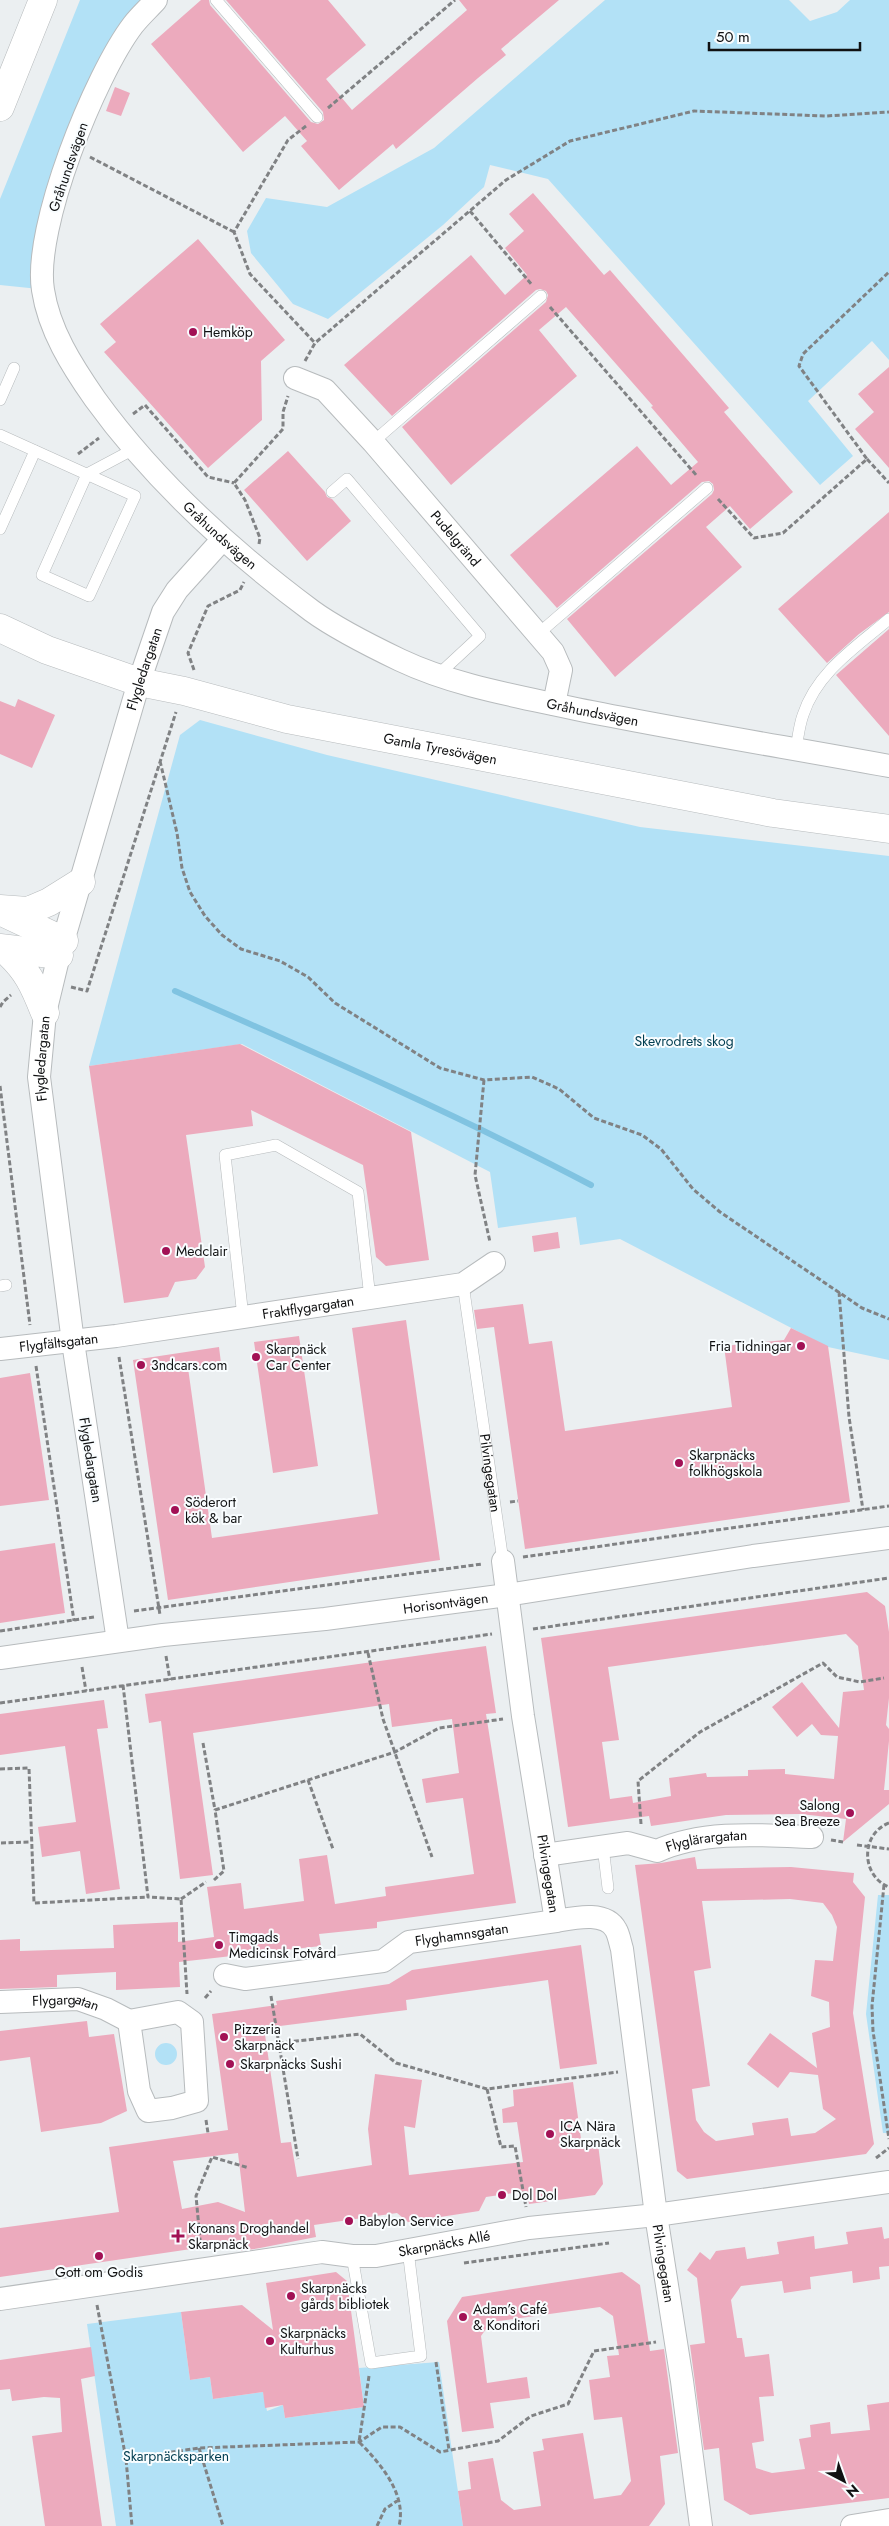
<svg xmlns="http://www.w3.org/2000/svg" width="889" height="2526" font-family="Jost,sans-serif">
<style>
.green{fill:#b2e1f6}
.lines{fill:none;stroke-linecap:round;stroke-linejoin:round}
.stream{stroke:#80c3e1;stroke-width:6}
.building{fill:#ecaabd;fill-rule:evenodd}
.service-casing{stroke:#b7bbbd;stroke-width:12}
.minor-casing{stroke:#b7bbbd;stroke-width:24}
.tertiary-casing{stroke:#b7bbbd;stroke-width:29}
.secondary-casing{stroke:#b7bbbd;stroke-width:29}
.motorway-casing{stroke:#b7bbbd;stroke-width:29}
.path{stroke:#808284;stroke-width:3;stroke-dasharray:5 2.5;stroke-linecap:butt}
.service{stroke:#fff;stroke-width:11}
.minor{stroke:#fff;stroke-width:22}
.tertiary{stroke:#fff;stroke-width:28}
.secondary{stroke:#fff;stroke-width:28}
.motorway{stroke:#fff;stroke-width:28}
.poi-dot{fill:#a21155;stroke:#f9fdff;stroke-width:2}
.labels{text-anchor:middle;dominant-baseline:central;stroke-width:4;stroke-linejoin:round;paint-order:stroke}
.street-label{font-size:14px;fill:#101112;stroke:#f9fdff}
.poi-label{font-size:14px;fill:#101112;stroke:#f9fdff;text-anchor:start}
.park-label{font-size:14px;fill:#003d51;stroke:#f9fdff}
</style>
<rect width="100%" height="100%" fill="#ebeff1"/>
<path class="green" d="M80,0H141L115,37L39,289L0,285V199Z
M605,0H789L810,21L837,12L850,0H889V360L872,341L808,401L853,456L820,485L548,179L490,165L484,187L443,225L328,319L293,304L251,253L247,231L266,198L327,207L434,148Z
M200,720L327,755L640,827L889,856V1360L828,1347L620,1239L580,1245L576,1217L498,1228L490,1172L242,1044L89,1066L180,735Z
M878,1895H889V2133H883L866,2014Z
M155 2054a11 11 0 1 1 22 0a11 11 0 1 1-22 0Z
M181,2312L190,2380L210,2377L213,2399L263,2392L267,2411L283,2405L285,2418L364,2407L359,2368L439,2362L463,2526H116L87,2324Z"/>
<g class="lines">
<path class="stream" d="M175,991C316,1053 456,1114 591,1185"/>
</g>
<path class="building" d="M201,0H209L210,5L311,122L318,124L324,120L323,112L226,0H328L366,45L326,79L352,110L467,10L459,0H559L501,49L506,55L478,78L396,149L393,144L339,190L301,146L307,141L285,116L243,152L151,44Z
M115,87L130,93L121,116L106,111Z
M533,193L604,275L610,270L729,408L724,412L793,492L750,529L730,506L706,527L742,567L615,677L567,619L712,494L714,490L713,484L709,481L702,482L557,608L510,555L637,446L671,485L698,462L651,407L653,406L566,307L539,330L577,376L451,485L402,427L546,302L548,295L546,291L540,289L536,290L392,416L344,365L471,255L505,295L527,275L505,248L524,231L509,214Z
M198,239L285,340L261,361L262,420L208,468L104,352L116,342L100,324Z
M889,367V468L855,429L874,412L858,394Z
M288,451L325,492L327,497L332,499L351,521L307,561L244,490Z
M889,512V612L859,634L827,663L778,609Z
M889,629V736L836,675Z
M18,699L55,715L32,768L0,754V701L15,707Z
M240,1044L411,1132L429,1260L386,1266L376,1257L363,1165L251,1110L253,1126L186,1135L205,1267L196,1279L175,1282L168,1297L124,1303L89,1066Z
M558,1232L560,1248L534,1252L532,1236Z
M523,1304L529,1344L552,1341L565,1431L732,1407L724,1346L784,1340L791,1328L828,1346L850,1502L525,1549L494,1327L477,1329L474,1310Z
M406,1320L440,1560L168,1600L133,1360L219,1347L221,1363L188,1368L212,1538L378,1514L352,1328Z
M299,1336L318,1466L273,1473L254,1342Z
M30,1373L49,1500L0,1506V1378Z
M55,1543L65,1613L0,1623V1551Z
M867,1592L885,1606L889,1632V1698L886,1725L889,1729V1741L884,1790H889V1804L843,1842L846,1819L800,1814L726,1815L651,1826L649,1816L568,1827L541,1638ZM846,1634L858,1646L864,1690L843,1692L839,1728L802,1682L772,1707L797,1737L812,1724L821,1735L838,1736L834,1779L785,1774V1769L748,1770V1776L707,1777L706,1773L669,1778L671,1796L633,1803L632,1796L610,1799L602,1742L619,1740L608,1667Z
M486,1646L496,1713L486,1714L516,1903L377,1922V1928L319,1934L321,1946L179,1962L180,1987L116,1990V1972L57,1975V1987L0,1989V1940L20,1939V1951L114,1948L113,1925L178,1922V1942L214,1937L207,1887L241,1883L244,1909L304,1901L299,1859L327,1855L335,1904L386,1896L385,1887L474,1874L463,1798L426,1803L422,1779L459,1773L452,1719L392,1727L389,1704L193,1733L213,1875L180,1879L161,1721L149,1723L145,1694Z
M104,1700L108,1728L97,1729L120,1889L86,1894L80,1851L42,1857L38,1827L76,1822L65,1746L0,1755V1714Z
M695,1857L697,1869L791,1867L854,1873L853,1882L865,1897L853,2013L874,2144L866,2154L687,2179L677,2171L635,1865L661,1863ZM790,1899L823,1903L832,1915L837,1927L833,1961L815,1960L811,1996L829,2002L830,2027L812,2033L817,2068L770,2033L747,2064L778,2088L790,2072L818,2075L823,2109L836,2119L815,2133L791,2136L788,2118L752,2123L754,2135L716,2141L704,2132L696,2120L692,2089L710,2086L694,1971L711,1968L702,1901Z
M581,1945L597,2064L560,2069L548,1980L406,2000L407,2010L264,2028L281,2143L291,2142L297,2177L372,2165L368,2129L375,2074L422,2080L415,2128L404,2126L409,2175L523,2162L517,2122L503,2123L502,2109L514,2106L513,2090L573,2082L582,2146L598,2144L603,2184L595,2195L529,2204L527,2191L486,2197L479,2211L408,2222L397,2213L314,2225L316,2237L260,2248L241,2251L239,2242L0,2277V2228L119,2212L109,2147L228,2130L212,2014L277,2005L276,2001L389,1984L412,1970ZM238,2153L245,2212L218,2202L182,2209L173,2161Z
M87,2021L89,2037L114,2034L127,2111L101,2123L41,2132L30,2057L0,2061V2031Z
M882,2227L884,2239L889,2238V2266L879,2267L880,2279L853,2283L852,2271L810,2277L811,2289L784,2293L782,2281L741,2286L731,2300L737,2338H742L745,2357L769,2354L774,2396L759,2397L764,2441L752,2443L756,2468L772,2473L805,2469L799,2439L811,2437L810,2425L830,2422L831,2434L870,2430L867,2405L889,2402V2498L750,2515L724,2500L719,2448L704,2450L690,2345L705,2343L697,2278L687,2270L700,2252L710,2260L716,2251L745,2247L747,2259L779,2254L777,2242L814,2236L815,2249L848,2244L846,2232Z
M336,2272L347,2281L364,2407L285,2418L283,2405L265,2408L263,2392L213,2399L210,2377L190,2380L181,2312L242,2305L273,2330L266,2283Z
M622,2272L640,2285L650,2351L664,2349L678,2453L660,2456L665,2504L649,2526H463L458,2491L471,2489L468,2462L493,2458L501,2500L514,2510L541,2506L533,2452L544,2450L542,2439L583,2433L594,2499L621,2495L631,2481L622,2417L594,2420L589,2380L610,2377L607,2356L619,2355L613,2316L600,2307L491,2322L481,2336L487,2383L527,2377L530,2398L490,2403L494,2428L462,2432L447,2321L462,2297Z
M91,2347L95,2376L81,2379L102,2526H45L32,2436L62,2432L60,2398L44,2397L12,2401L10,2389L0,2390V2360Z"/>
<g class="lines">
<defs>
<g id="service">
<path d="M216,0L317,117"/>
<path d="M0,400L14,368"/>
<path d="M0,435C45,455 90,476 135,496L89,596L42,575L87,474L134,449"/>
<path d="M373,442L541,296"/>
<path d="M332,492L347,479L480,636L439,674"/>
<path d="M0,529L35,451"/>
<path d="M538,634L707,488"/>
<path d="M796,749C798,738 799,726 803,715C817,672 856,647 889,619"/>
<path id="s1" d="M463,1284L503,1561"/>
<path d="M0,1286L6,1285"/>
<path d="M243,1317L225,1155L276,1145L358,1192L370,1298"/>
<path d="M603,1847L608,1888"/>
<path d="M352,2256L371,2363L421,2356L408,2250"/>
</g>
<g id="minor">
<path id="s2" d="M156,0C149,8 140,16 133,25C95,75 33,228 43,290C49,330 72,366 95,399C155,482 230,550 312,611C334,627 375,648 400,660C455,686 517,696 576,709C680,730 785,747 889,766"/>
<path id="s3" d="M295,378L325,390L373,442L553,652L561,670L554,704"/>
<path id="s4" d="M0,1349L116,1336L463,1284L494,1263"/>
<path id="s5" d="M503,1561L523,1716L556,1921C573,1918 606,1910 616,1930C619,1935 620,1943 622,1949L656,2215L682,2381L701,2526"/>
<path id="s6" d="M118,1641L73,1342L39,1077L45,1013L59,955L139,682L163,612L177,590L222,540"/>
<path id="s7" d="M0,1658L163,1635L325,1619L507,1595L753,1556L889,1538"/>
<path id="s8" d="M545,1855L628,1843L657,1851C703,1830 762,1835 812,1837"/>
<path id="s9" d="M225,1975L245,1979L383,1961L409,1942L556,1921"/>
<path id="s10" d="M0,2002L78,1999L106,2009L129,2021"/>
<path d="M178,2012L192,2022L197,2101L172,2108L148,2111L139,2091L129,2021Z"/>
<path id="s11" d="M0,2299L322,2252L352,2256H376L529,2228L656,2215L889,2182"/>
<path d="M852,2526L889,2520"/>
</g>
<g id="tertiary">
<path id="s12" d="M0,628L47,650L139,682L184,691L287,719L773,813L889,829"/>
</g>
<path id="secondary" d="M0,107L43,0
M0,909L28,911L49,902L81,882
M2,912L64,941"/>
<path id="motorway" d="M0,948L59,955
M4,949C27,969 34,985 45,1013"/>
</defs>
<use href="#service" class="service-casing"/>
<use href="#minor" class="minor-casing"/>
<use href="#tertiary" class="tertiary-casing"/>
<use href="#secondary" class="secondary-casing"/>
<use href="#motorway" class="motorway-casing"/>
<path class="path" d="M328,108L455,0
M306,126L288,140L234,232L250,274L315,343
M90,157L234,232
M470,211L532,285
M550,307L697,476
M305,361L315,343L506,180L570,141L694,111L826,116L889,112
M133,414L145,405L208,477L234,483
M78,454L99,438
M867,459L889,483
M718,499L754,538L783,533L867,459L799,366L803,354L889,272
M259,544L260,538L245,500L234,483L283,429V412L288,396
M194,670L188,653L208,606L240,590L244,582
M160,761L177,833L182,868L190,892L205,916L222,935L241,949L280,961L308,977L335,1003L440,1068L484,1080L532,1077L559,1089L594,1118L642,1135L661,1149L693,1189L720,1212L862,1308L889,1319
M71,987L87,991L176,712
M0,1007L3,1002L11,995
M484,1080L475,1175L490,1242
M0,1086L30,1325
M839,1292L849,1417L863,1510
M119,1357L160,1615
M36,1366L74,1621
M510,1502L518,1501
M523,1557L889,1506
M134,1611L482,1564
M533,1629L889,1578
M0,1631L94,1617
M368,1653L383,1719L432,1857
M166,1656L170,1680
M82,1667L86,1691
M123,1685L148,1897L181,1899L187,1994
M0,1703L492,1634
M203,1743L215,1810
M0,1769L29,1768L34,1903L148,1897
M308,1780L333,1849
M889,1823C860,1834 861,1876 889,1887
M641,1824L638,1781L700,1732L823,1663L837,1677L860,1682L884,1678
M831,1840L843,1842
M1,1843L31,1842
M857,1845L889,1849
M214,1880L224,1871L215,1810L395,1752L439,1728L503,1719
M884,1885L872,2006L873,2031L889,2139
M181,1899L206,1882
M271,1996L298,2159
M205,1998L211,1991
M279,2043L360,2034L396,2063L487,2089L618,2072
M487,2089L501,2147L515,2146L526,2207
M206,2120L208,2133
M876,2158L889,2148
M201,2250L196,2196L212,2157L249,2168
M464,2263L609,2243
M97,2305L126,2459L132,2526
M436,2362L449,2450
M369,2376L359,2442C380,2463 407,2494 399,2526
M199,2448L223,2526
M126,2459L199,2448L359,2442L382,2427H400L440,2452L498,2441L531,2416L568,2404L594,2351L656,2342
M377,2526L385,2509L400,2499"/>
<use href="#service" class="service"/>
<use href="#minor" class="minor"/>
<use href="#tertiary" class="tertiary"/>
<use href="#secondary" class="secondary"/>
<use href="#motorway" class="motorway"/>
</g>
<g class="poi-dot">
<circle cx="193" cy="332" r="5"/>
<circle cx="166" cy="1251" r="5"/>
<circle cx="801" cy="1346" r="5"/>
<circle cx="256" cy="1357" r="5"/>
<circle cx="141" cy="1365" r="5"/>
<circle cx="679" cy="1463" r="5"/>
<circle cx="175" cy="1510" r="5"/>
<circle cx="850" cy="1813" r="5"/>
<circle cx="219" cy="1945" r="5"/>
<circle cx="224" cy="2037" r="5"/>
<circle cx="230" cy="2064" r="5"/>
<circle cx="550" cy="2134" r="5"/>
<circle cx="502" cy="2195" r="5"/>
<circle cx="349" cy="2221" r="5"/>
<path d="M175.5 2228.5h5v5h5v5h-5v5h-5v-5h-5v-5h5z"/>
<circle cx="99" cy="2256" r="5"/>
<circle cx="291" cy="2296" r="5"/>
<circle cx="463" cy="2317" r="5"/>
<circle cx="270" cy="2341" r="5"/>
</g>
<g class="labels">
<g class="street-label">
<text transform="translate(68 167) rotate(-71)">Gråhundsvägen</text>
<text stroke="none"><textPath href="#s2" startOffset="625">Gråhundsvägen</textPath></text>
<text stroke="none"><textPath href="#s3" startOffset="230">Pudelgränd</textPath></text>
<text stroke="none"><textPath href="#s6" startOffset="992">Flygledargatan</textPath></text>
<text stroke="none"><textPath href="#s2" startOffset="1045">Gråhundsvägen</textPath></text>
<text stroke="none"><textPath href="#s12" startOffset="458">Gamla Tyresövägen</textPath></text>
<text stroke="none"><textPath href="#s6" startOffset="588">Flygledargatan</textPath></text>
<text stroke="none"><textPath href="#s4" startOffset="311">Fraktflygargatan</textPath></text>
<text stroke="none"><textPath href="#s4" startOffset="59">Flygfältsgatan</textPath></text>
<text transform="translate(91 1460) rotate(81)">Flygledargatan</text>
<text stroke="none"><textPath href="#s1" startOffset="191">Pilvingegatan</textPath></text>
<text stroke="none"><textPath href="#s7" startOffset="449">Horisontvägen</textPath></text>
<text stroke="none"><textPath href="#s8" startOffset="165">Flyglärargatan</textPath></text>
<text stroke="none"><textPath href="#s5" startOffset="316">Pilvingegatan</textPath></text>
<text stroke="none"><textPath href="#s9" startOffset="245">Flyghamnsgatan</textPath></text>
<text stroke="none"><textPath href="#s10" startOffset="66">Flygargatan</textPath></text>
<text stroke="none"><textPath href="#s11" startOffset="449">Skarpnäcks Allé</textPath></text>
<text stroke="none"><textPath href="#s5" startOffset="766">Pilvingegatan</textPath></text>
</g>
<g class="poi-label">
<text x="203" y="332">Hemköp</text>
<text x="176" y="1251">Medclair</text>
<text x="791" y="1346" text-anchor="end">Fria Tidningar</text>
<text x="266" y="1349">Skarpnäck<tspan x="266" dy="16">Car Center</tspan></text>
<text x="151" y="1365">3ndcars.com</text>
<text x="689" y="1455">Skarpnäcks<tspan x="689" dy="16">folkhögskola</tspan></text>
<text x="185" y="1502">Söderort<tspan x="185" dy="16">kök &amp; bar</tspan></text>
<text x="840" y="1805" text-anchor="end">Salong<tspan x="840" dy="16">Sea Breeze</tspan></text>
<text x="229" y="1937">Timgads<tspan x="229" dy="16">Medicinsk Fotvård</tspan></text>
<text x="234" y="2029">Pizzeria<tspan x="234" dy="16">Skarpnäck</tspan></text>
<text x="240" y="2064">Skarpnäcks Sushi</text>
<text x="560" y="2126">ICA Nära<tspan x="560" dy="16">Skarpnäck</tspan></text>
<text x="512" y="2195">Dol Dol</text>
<text x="359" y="2221">Babylon Service</text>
<text x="188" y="2228">Kronans Droghandel<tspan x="188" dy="16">Skarpnäck</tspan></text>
<text x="99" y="2272" text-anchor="middle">Gott om Godis</text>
<text x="301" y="2288">Skarpnäcks<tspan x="301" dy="16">gårds bibliotek</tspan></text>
<text x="473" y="2309">Adam’s Café<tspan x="473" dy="16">&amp; Konditori</tspan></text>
<text x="280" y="2333">Skarpnäcks<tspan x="280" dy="16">Kulturhus</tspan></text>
</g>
<g class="park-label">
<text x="684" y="1041">Skevrodrets skog</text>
<text x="176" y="2456">Skarpnäcksparken</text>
</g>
</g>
<g transform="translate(844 2481) rotate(139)" stroke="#f9fdff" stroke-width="4" paint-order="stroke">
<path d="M0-4L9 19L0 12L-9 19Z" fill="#101112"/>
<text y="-8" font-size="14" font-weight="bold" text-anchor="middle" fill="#101112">N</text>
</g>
<path d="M709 42v8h151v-8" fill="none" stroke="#101112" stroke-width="2.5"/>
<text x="716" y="42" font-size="15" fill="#101112" stroke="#f9fdff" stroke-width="4" paint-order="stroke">50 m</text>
</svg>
